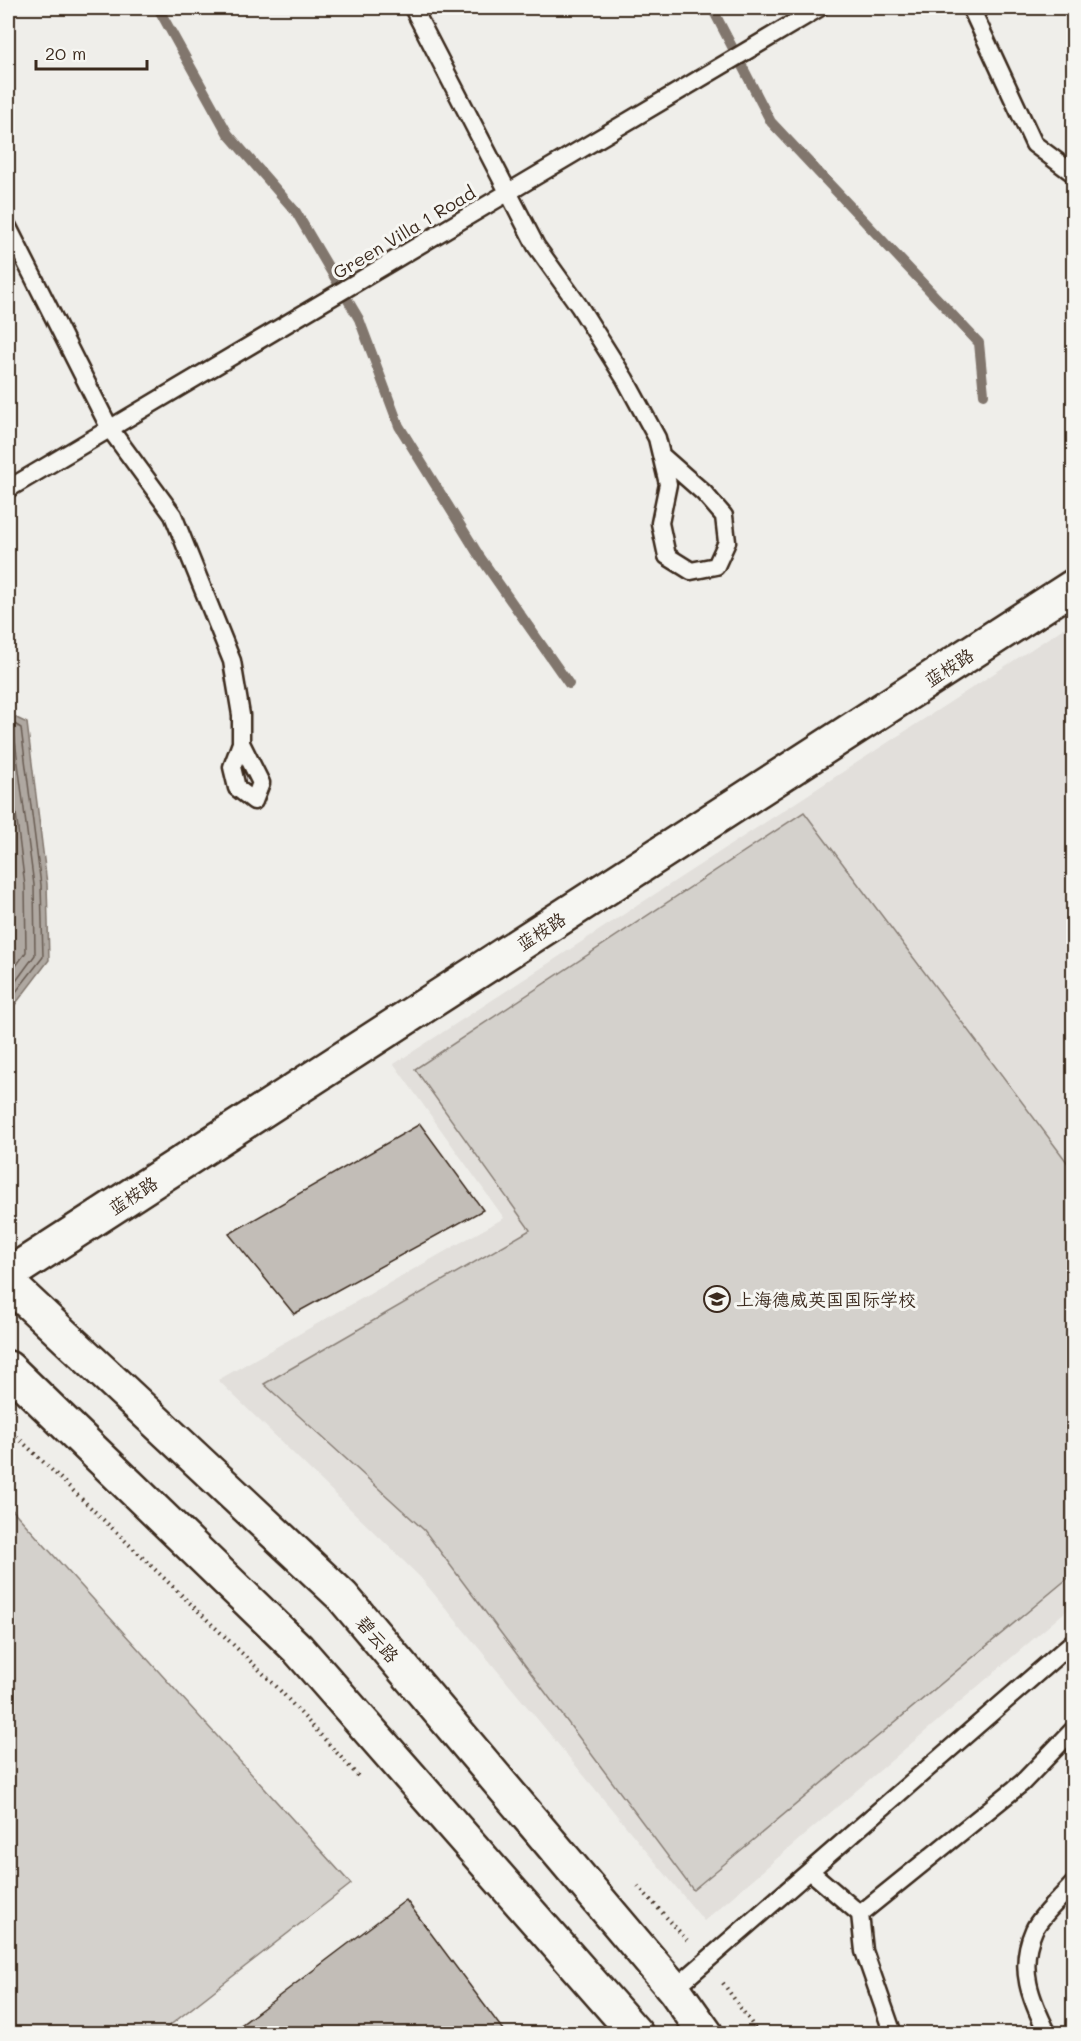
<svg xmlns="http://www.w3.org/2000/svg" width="1081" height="2041" font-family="Mali,'LXGW WenKai TC',sans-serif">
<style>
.built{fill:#e2dfdb}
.green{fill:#d4d1cc;stroke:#887e75;stroke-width:1.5}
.water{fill:#afa8a1;stroke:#81766d;stroke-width:1.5}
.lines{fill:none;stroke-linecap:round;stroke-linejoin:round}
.shore{stroke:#695c52;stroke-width:1.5}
.stream{stroke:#81766d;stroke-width:10}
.building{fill:#c2bdb7;stroke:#3b2a1e;stroke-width:1.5}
.service-casing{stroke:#3b2a1e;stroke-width:21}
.tertiary-casing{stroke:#3b2a1e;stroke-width:38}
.path{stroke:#3b2a1e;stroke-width:4;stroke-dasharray:1.5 4.5;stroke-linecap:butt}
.service{stroke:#f6f6f2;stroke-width:16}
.tertiary{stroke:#f6f6f2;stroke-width:33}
.labels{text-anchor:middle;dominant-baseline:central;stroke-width:6;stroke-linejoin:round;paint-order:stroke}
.street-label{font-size:18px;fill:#3b2a1e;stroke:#f6f6f2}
.poi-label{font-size:18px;fill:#3b2a1e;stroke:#f6f6f2;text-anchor:start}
</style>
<rect width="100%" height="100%" fill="#efeeea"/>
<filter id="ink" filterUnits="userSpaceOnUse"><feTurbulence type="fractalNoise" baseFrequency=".0167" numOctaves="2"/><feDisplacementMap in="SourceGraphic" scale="12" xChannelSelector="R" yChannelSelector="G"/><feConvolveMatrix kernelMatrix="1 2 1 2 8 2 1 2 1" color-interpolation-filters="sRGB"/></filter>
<g filter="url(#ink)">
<path class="built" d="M1073,622V1605L704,1921L420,1577L218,1380L504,1218L394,1064Z"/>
<path class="green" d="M804,812L1073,1170V1574L693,1890L424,1530L264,1384L530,1230L415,1069Z
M8,1505L351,1884L160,2033H8Z"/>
<path class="water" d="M8,714L27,723L47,884L49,960L14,1006L8,1009Z"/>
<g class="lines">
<path class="shore" d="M8,720L21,728L41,885L43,957L8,1002
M8,729L14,733L34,885L35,955L8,992
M8,749L25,886L26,952L8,977"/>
<path class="stream" d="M158,8L228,134L296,212L359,319L399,426L478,554L569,684
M712,8L771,122L979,343L984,394"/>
</g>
<path class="building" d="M420,1124L483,1210L294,1314L229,1234Z
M406,1900L506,2034H229Z"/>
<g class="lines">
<defs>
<path id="service" d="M413,8L536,246L579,306L625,379L657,438L668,484L660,523L667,556L691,571L716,566L727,542L724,516L704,493L662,456
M971,8L1034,144L1074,174
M8,227L110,429L173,515L232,661L241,715V743L232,767L237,788L254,801L261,783L241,743
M8,489L819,8
M810,1871L860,1914
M674,1989L1074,1641
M893,2034L864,1951L860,1914L1022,1783L1074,1729
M1048,2034C1031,2000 1017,1968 1034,1930C1040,1916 1063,1896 1074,1883"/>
<path id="tertiary" d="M8,1275L1074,586
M8,1283L342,1596L674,1989L706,2034
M8,1368L298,1649L636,2034"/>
</defs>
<use href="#service" class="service-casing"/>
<use href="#tertiary" class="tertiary-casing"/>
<path class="path" d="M8,1428L276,1686L358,1776
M638,1886L687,1940
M723,1983L759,2034"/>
<use href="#service" class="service"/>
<use href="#tertiary" class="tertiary"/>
</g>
</g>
<defs>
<symbol id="school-ring" viewBox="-11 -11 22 22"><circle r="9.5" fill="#f6f6f2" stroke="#3b2a1e" stroke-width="1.5"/><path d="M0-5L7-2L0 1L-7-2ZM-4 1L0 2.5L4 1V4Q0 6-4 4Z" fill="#3b2a1e"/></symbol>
</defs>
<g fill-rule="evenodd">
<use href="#school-ring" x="702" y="1284" width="30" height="30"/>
</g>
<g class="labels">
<g class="street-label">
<text transform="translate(404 232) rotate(-31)">Green Villa 1 Road</text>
<text transform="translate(949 667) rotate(-33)">蓝桉路</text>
<text transform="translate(541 931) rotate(-33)">蓝桉路</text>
<text transform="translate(133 1195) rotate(-33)">蓝桉路</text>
<text transform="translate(378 1639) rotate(50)">碧云路</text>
</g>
<g class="poi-label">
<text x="736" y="1299">上海德威英国国际学校</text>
</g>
</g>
<rect width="1081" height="2041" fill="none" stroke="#f6f6f2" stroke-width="30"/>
<rect x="15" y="15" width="1051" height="2011" fill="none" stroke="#3b2a1e" stroke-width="2" filter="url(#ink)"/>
<path d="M36 60v9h111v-9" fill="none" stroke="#3b2a1e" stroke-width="3"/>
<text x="45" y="60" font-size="18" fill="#3b2a1e" stroke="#f6f6f2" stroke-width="4.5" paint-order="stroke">20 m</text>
</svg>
